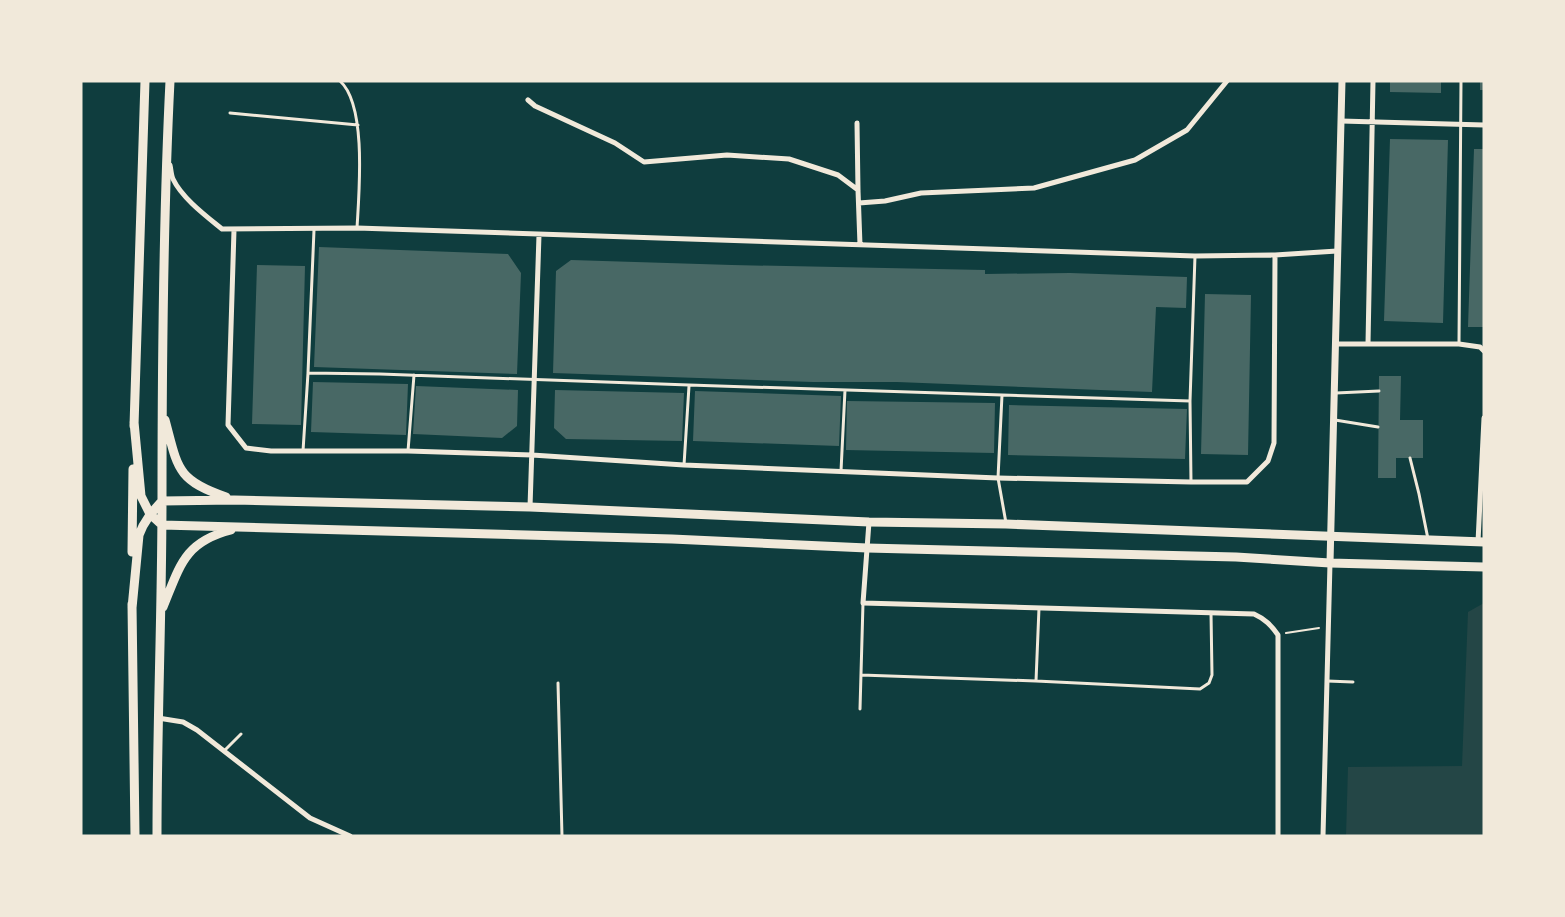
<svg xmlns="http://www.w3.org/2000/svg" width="1565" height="917" font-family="'Asap Condensed',sans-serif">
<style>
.green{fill:#244646}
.building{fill:#486865}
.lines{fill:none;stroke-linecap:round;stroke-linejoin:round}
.path{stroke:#f1e9da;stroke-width:2}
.service{stroke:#f1e9da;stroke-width:3}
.minor{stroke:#f1e9da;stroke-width:5}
.tertiary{stroke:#f1e9da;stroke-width:7}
.primary{stroke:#f1e9da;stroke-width:9}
</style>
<rect width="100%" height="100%" fill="#0f3d3e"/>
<path class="green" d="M1484,603V836H1346L1348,767L1462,766L1468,612Z"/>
<path class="building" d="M1390,81H1441V93L1390,92Z
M1480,81H1484V90H1480Z
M1390,139L1448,140L1443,323L1384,321Z
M1474,149H1484V327H1468Z
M319,247L508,254L521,273L517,374L314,367Z
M571,260L732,265L985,270V274L1070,273L1187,277L1186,308L1156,307L1152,392L897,382H813L553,373L556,271Z
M257,265L305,266L301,425L252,424Z
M1205,294L1251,295L1248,455L1201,454Z
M1379,376H1401L1400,420H1423V458H1396V478H1378Z
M313,382L408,384L406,435L311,432Z
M416,386L518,390L517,426L502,438L413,434Z
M555,390L684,393L682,441L566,439L554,428Z
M695,391L841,396L839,446L693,441Z
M847,401L995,403L994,453L846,450Z
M1009,405L1187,409L1185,459L1008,455Z"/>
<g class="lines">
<path class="path" d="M1286,633L1319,628"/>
<path class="service" d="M340,81C367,105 359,193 357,228
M230,113L358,125
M314,230L308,373L380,374L689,385L1190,401L1195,256
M1459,343L1461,81
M1336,393L1379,391
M1002,395L998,478L1006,523
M1190,401L1191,482
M1335,420L1378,427
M303,451L308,373
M408,451L414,375
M1410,458L1419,494L1428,539
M684,465L689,386
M841,471L845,390
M861,675L1036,681L1200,689L1209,683L1212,675L1211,613
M1036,681L1039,608
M1327,681L1353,682
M558,683L562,836
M860,709L863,603
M224,751L241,734"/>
<path class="minor" d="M528,100L535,106L615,143L644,162L727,155L789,159L838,175L858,190
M1341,121L1484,125
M857,123L858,190L860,245
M170,165C171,169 171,175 173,179C182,198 206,216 222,229L357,228L1195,256L1275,255L1337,251
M859,203L885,201L921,193L1034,188L1135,160L1187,130L1227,81
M234,230L228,425L246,448L271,451H408L532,455L684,465L998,478L1191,482H1247L1268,461L1274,443L1275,255
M1335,344H1459L1480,347L1484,351
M1368,344L1373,81
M530,507L539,235
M869,522L863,603L1254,614C1265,619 1271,625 1278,635V836
M1478,542L1484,418
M158,718L183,722L197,730L310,818L350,836
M1323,836L1330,563"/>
<path class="tertiary" d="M1330,563L1342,81"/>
<path class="primary" d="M165,420C178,468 176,480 226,497
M134,422L141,496L150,514L162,525L672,539L867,548L1236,557L1330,563L1484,567
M134,426L145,81
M132,552L133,469
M132,604L135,836
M163,607C180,566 184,542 231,530
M132,608L139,535C144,521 152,512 162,501L234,500L530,507L869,522L1006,524L1484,542
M157,836C157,724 162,612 162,499C162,360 163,220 170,81"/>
</g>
<rect width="1565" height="917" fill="none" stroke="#f1e9da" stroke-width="165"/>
</svg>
